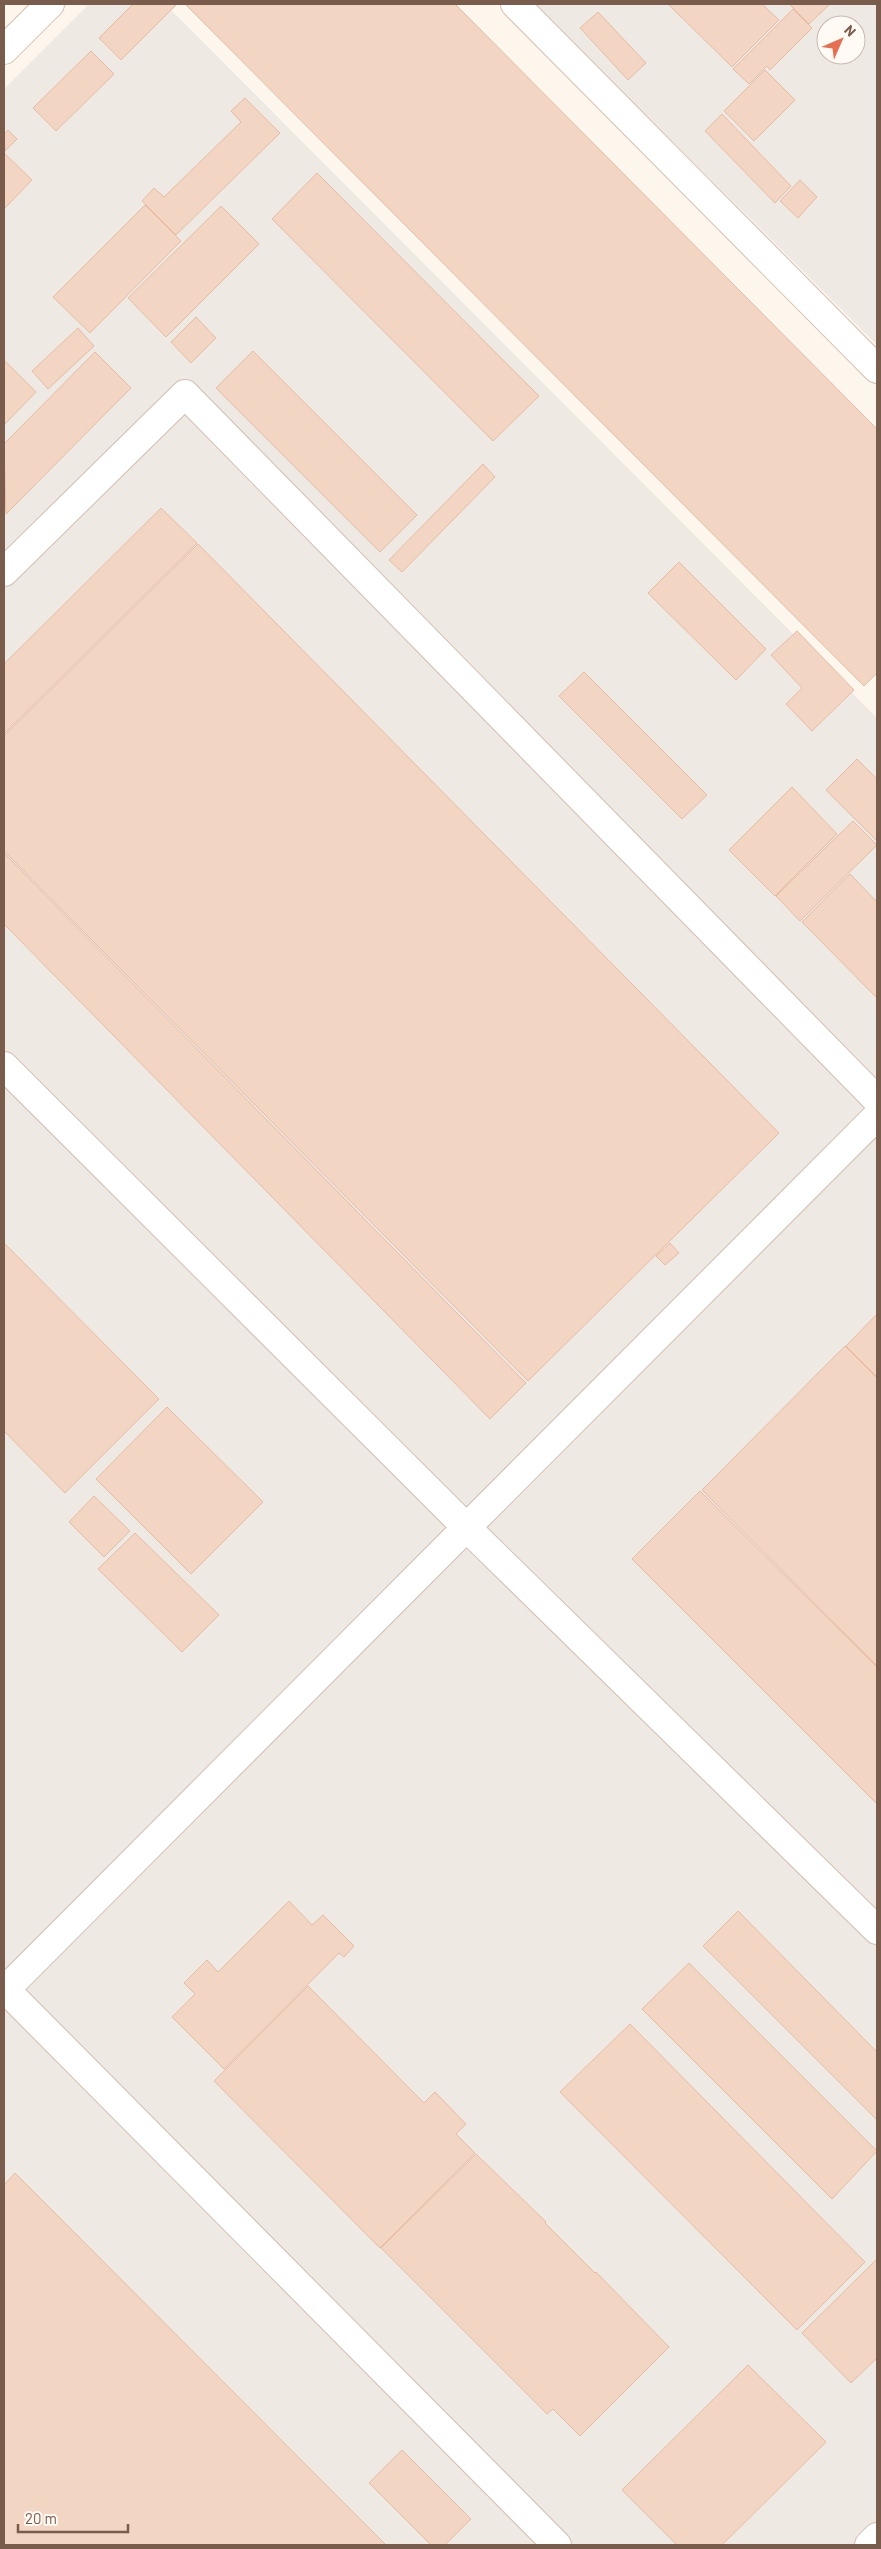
<svg xmlns="http://www.w3.org/2000/svg" width="881" height="2549" font-family="Barlow,sans-serif">
<style>
.industrial{fill:#efe9e4;fill-rule:evenodd}
.building{fill:#f3d5c3;stroke:#e6bba3}
.lines{fill:none;stroke-linecap:round;stroke-linejoin:round}
.street-casing{stroke:#d1beb0;stroke-width:30}
.secondary-casing{stroke:#d6c0b0;stroke-width:30}
.street{stroke:#fff;stroke-width:28}
.secondary{stroke:#fff;stroke-width:28}
</style>
<rect width="100%" height="100%" fill="#fdf6ec"/>
<path class="industrial" d="M89,4H165L877,718V2545H4V89Z
M535,4H877V345ZM826,25H856V55H826Z"/>
<path class="building" d="M133,4H177L121,60L99,38Z
M185,4H455L877,429V673L864,686Z
M668,4H762L779,20L732,67Z
M789,4H830L809,24Z
M793,9L812,28L770,70L767,66L749,84L733,69Z
M598,12L646,63L628,80L580,28Z
M91,51L114,74L56,131L33,108Z
M765,70L795,100L754,141L724,111Z
M245,98L280,133L176,235L142,201L154,188L164,197L241,122L231,111Z
M722,114L791,186L775,203L705,131Z
M8,130L17,139L5,151L4,134Z
M4,153L32,180L4,209Z
M317,173L539,396L493,441L272,219Z
M800,180L817,197L798,218L780,201Z
M145,205L181,241L90,333L53,297Z
M221,206L259,244L166,337L128,298Z
M196,317L216,338L191,363L171,342Z
M78,328L94,346L48,389L32,371Z
M253,351L417,515L380,552L216,388Z
M95,352L131,388L6,514L4,444Z
M4,360L36,392L4,425Z
M483,464L495,477L402,572L389,560Z
M161,508L197,543L4,734V664Z
M198,544L779,1133L528,1381L4,851V736Z
M679,562L766,649L736,680L648,593Z
M797,631L854,690L812,731L786,704L802,688L771,655Z
M584,672L707,795L682,819L559,696Z
M857,759L877,779V841L826,790Z
M792,787L837,834L775,896L729,850Z
M853,821L877,845L800,921L776,896Z
M4,853L526,1383L490,1419L4,924Z
M850,874L877,902V998L802,922Z
M4,1243L159,1399L65,1493L4,1431Z
M670,1243L679,1253L665,1265L656,1256Z
M877,1314V1377L846,1346Z
M845,1346L877,1378V1666L702,1490Z
M167,1407L263,1502L191,1574L96,1479Z
M700,1491L877,1667V1804L632,1559Z
M94,1496L130,1531L104,1557L69,1522Z
M135,1533L219,1615L182,1652L98,1569Z
M289,1901L312,1925L323,1915L354,1946L344,1957L339,1953L224,2069L172,2017L195,1994L184,1983L207,1960L218,1972Z
M738,1911L877,2052V2120L703,1946Z
M689,1963L877,2151L832,2199L642,2009Z
M308,1986L424,2103L435,2092L466,2124L456,2134L475,2153L380,2248L214,2081Z
M630,2024L865,2262L797,2330L560,2092Z
M476,2154L546,2222L545,2223L595,2273L596,2272L669,2347L580,2436L553,2409L547,2414L381,2248Z
M15,2173L386,2545H4V2185Z
M877,2259V2358L851,2383L802,2333Z
M748,2365L826,2442L722,2545H677L622,2490Z
M402,2450L471,2519L445,2545H431L369,2483Z"/>
<g class="lines">
<defs>
<path id="street" d="M4,572L185,394L877,1100
M4,1066L466,1527L877,1930
M4,1988L557,2545
M4,1991L877,1116
M869,2545L877,2537"/>
<path id="secondary" d="M515,4L877,369
M4,50L50,4"/>
</defs>
<use href="#street" class="street-casing"/>
<use href="#secondary" class="secondary-casing"/>
<use href="#street" class="street"/>
<use href="#secondary" class="secondary"/>
</g>
<rect width="881" height="2549" fill="none" stroke="#7a5c4d" stroke-width="10"/>
<g transform="translate(841 40) rotate(45)"><circle r="24" fill="#fffaf3" stroke="#cabbb1"/>
<path d="M0-4L9 19L0 12L-9 19Z" fill="#e76f51"/>
<text y="-8" font-size="14" font-weight="bold" text-anchor="middle" fill="#7a5c4d">N</text>
</g>
<path d="M18 2524v8h110v-8" fill="none" stroke="#7a5c4d" stroke-width="2.5"/>
<text x="25" y="2524" font-size="15" fill="#7a5c4d" stroke="#fffaf3" stroke-width="4" paint-order="stroke">20 m</text>
</svg>
